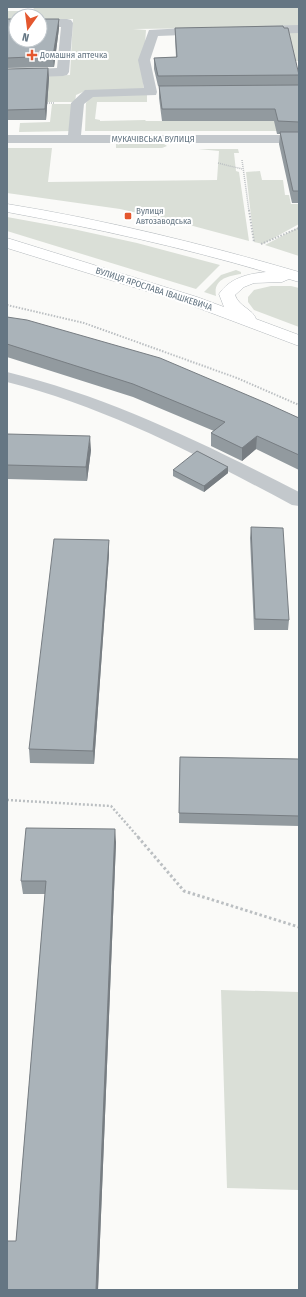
<svg xmlns="http://www.w3.org/2000/svg" width="306" height="1297" font-family="'Fira Sans Condensed',sans-serif">
<style>
.green{fill:#dadfd7}
.lines{fill:none;stroke-linecap:round;stroke-linejoin:round}
.major-casing{stroke:#b5babe;stroke-width:1}
.path-far3{stroke:#bbbfc2;stroke-width:1.5;stroke-dasharray:1 1;stroke-linecap:butt}
.path-far2{stroke:#bbbfc2;stroke-width:2;stroke-dasharray:1.5 1.5;stroke-linecap:butt}
.path-far1{stroke:#bbbfc2;stroke-width:2.5;stroke-dasharray:2 2;stroke-linecap:butt}
.path{stroke:#bbbfc2;stroke-width:3;stroke-dasharray:2.5 2.5;stroke-linecap:butt}
.minor{fill:#c3c8cc;fill-rule:evenodd}
.major{fill:#fff;fill-rule:evenodd}
.wall{fill:#929a9f}
.shaded-wall{fill:#777d82}
.building{fill:#aab3b9;stroke:#777d82}
.poi-dot{fill:#e4572e;stroke:#fff;stroke-width:1.5}
.labels{text-anchor:middle;dominant-baseline:central;stroke-width:4;stroke-linejoin:round;paint-order:stroke}
.far-poi-label{font-size:9px;fill:#657683;stroke:#fff;text-anchor:start}
.far-street-label{font-size:9px;fill:#657683;stroke:#fff}
</style>
<rect width="100%" height="100%" fill="#fafaf8"/>
<path class="green" d="M34,7H299V27L133,29L146,30L145,44L140,59L144,89L85,91L76,95L75,102H7V77L70,75L73,19L40,20V16H16V20H7V11H33Z
M299,30V61H293L269,36Z
M147,94V102H97L95,119L100,120V121L145,120L146,121H299V131H85L86,103L91,96Z
M52,104H74L72,131L19,132L20,123L50,122Z
M116,144H164L167,146L162,148H116Z
M7,148H52L48,182L217,180L219,151L198,149H238L239,153H234L236,171L239,172L249,241L182,223L120,209L7,193Z
M260,171L262,180H283L285,195H289L291,204H299V224L263,244L254,242L246,172Z
M7,217L73,229L137,243L220,265L196,289L7,231Z
M299,227V256L265,245Z
M236,270L241,272V274C228,276 213,279 216,296L204,292L221,275Z
M271,286H291L299,288V327L254,310L248,302V297L254,290Z
M221,990L299,992V1190L227,1188Z"/>
<g class="lines">
<defs>
<path id="major" d="M7,204C106,220 203,244 299,272V282L289,279L282,282L254,283L244,287L235,295C239,307 253,309 256,319L299,335V346L185,303L7,248V238L197,297L224,307L219,294C230,278 247,274 266,272C181,247 94,228 7,212Z"/>
</defs>
<use href="#major" class="major-casing"/>
<path class="path-far3" d="M43,103H54
M242,160L249,211
M218,163L242,169"/>
<path class="path-far2" d="M249,210L254,242
M261,244L299,228
M7,305L84,323L237,378L299,405"/>
<path class="path-far1" d="M7,800L111,806L139,838"/>
<path class="path" d="M138,837L184,891L299,927"/>
<path class="minor" d="M40,19H67L71,20L73,23L69,72L67,75L63,76L7,78V70L57,68L61,27H40Z
M299,25V33L258,34L254,33L252,30L254,27L258,26Z
M204,27L208,28L210,31L208,34L158,36L150,60L157,92L156,95L93,97L84,104L81,135H299V143H7V135H68L71,103L85,90L144,88L138,60L149,30Z
M7,372C110,397 205,444 299,492V506L292,505C202,457 106,407 7,382Z"/>
<use href="#major" class="major"/>
</g>
<path class="wall" d="M7,19L59,28L54,67L7,68Z
M175,28L299,75L298,85H299V203H292L279,144L280,134H277L274,121H162L159,98V86H158L154,69V58L176,57L175,38Z
M48,68L49,78L46,120H7V69Z
M7,317L299,418V470L256,449L242,461L211,446V433L214,431L133,397L7,357Z
M7,434L91,450L87,481L7,479Z
M228,467V473L204,492L173,476V470Z
M251,527L289,620L288,630H254L250,538Z
M109,540V554L94,764L30,763L29,749Z
M180,757L299,759V826L179,823Z
M116,842L98,1290H7L16,1241L45,894H23L21,881Z"/>
<path class="shaded-wall" d="M59,19V28L54,67L53,56Z
M48,68L49,78L46,120L45,109Z
M90,436L91,450L87,481L86,467Z
M257,436L256,449L242,461V448Z
M228,467V473L204,492V486Z
M109,540V554L94,764L93,751Z
M115,829L116,842L98,1290H96Z"/>
<path class="building" d="M16,17V40H40V19H59L53,56L7,58V19H15Z
M283,26L284,28H288L299,75L158,76L154,58L177,57L175,28Z
M48,68L45,109L7,110V69Z
M299,85V122L278,121L275,109H162L159,86Z
M280,132H299V191H293Z
M7,317L27,320L160,358L266,403L299,418V455L257,436L242,448L211,433L225,422L133,384L7,344Z
M7,434L90,436L86,467L7,465Z
M197,451L228,467L204,486L173,470Z
M251,527L283,528L289,620L255,619Z
M54,539L109,540L93,751L29,749Z
M180,757L299,759V816L179,813Z
M26,828L115,829L96,1290H7V1241H16L46,881H21Z"/>
<g class="poi-dot">
<path d="M30 49h4v4h4v4h-4v4h-4v-4h-4v-4h4z"/>
<rect x="124" y="212" width="8" height="8" rx="2"/>
</g>
<g class="labels">
<g class="far-poi-label">
<text x="40" y="55">Домашня аптечка</text>
<text x="136" y="211">Вулиця<tspan x="136" dy="10">Автозаводська</tspan></text>
</g>
<g class="far-street-label">
<text x="153" y="139">МУКАЧІВСЬКА ВУЛИЦЯ</text>
<text transform="translate(154 289) rotate(18)">ВУЛИЦЯ ЯРОСЛАВА ІВАШКЕВИЧА</text>
</g>
</g>
<rect width="306" height="1297" fill="none" stroke="#657683" stroke-width="16"/>
<g transform="translate(28 28) rotate(194)"><circle r="19" fill="#ffffff" stroke="#c1c8cd"/>
<path d="M0-3L7 15L0 10L-7 15Z" fill="#e4572e"/>
<text y="-6" font-size="11" font-weight="bold" text-anchor="middle" fill="#657683">N</text>
</g>
</svg>
